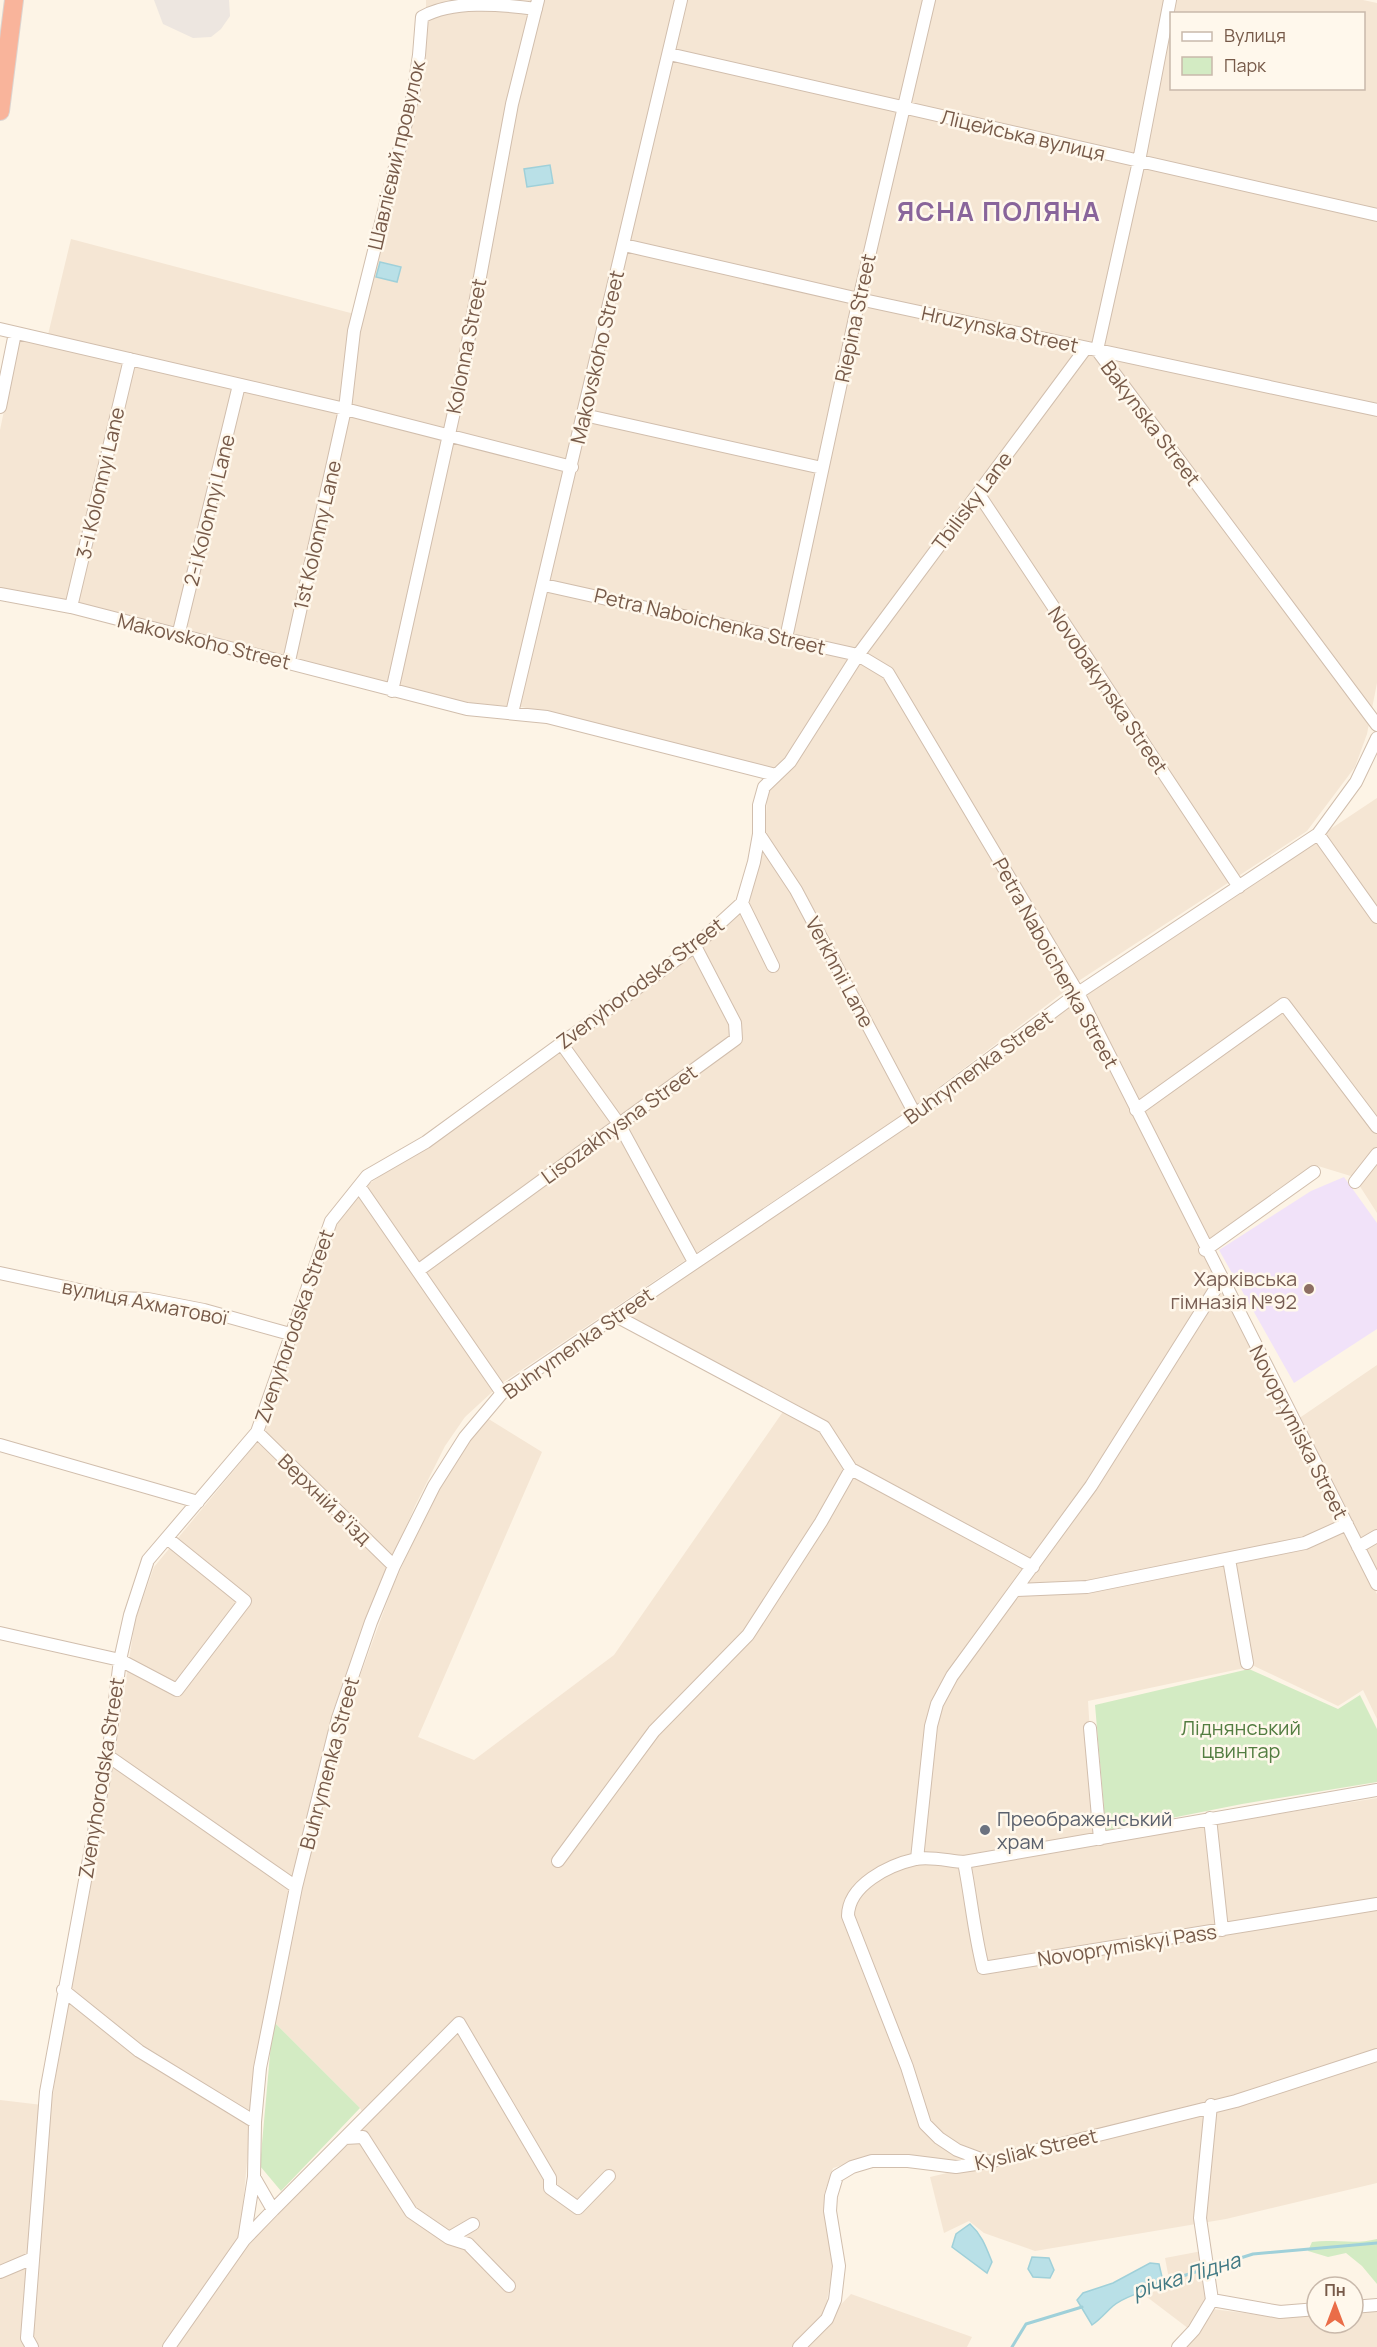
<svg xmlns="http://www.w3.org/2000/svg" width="1377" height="2347" font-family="Manrope,sans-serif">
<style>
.residential{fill:#f5e6d4;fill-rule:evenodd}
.industrial{fill:#ede6e0}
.education{fill:#f1e2f9}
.green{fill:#d3ebc3}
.water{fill:#b9e0e7;stroke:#9fd0d9;stroke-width:1.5}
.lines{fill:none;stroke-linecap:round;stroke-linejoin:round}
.stream{stroke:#9fd0d9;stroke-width:3}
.minor-casing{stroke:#d1bead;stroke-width:14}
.highway-casing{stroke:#dcd4d0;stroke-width:20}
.minor{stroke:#fff;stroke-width:12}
.highway{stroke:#f9b49b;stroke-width:18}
.education-dot{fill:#8d6e63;stroke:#fff8ec;stroke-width:2}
.worship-dot{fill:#6b7280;stroke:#fff8ec;stroke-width:2}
.labels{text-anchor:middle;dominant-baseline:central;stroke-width:5;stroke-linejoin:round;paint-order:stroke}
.street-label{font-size:20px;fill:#775a49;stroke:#fff8ec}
.education-label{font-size:20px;fill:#785e54;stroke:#fff8ec;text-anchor:end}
.park-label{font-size:20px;fill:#537d41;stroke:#fff8ec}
.worship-label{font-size:20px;fill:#5b616d;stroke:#fff8ec;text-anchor:start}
.water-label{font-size:21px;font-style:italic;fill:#3f7883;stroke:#fff8ec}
.district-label{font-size:26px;font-weight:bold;letter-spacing:1.5px;fill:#89659b;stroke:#fff8ec}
</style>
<rect width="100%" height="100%" fill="#fdf4e6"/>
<path class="residential" d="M426,0H1363L1377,3V683L1367,734L1355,767L1307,831L1077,982L905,1113L502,1383L465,1417L445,1446L415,1506L373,1604L335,1706L312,1793L256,2064L240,2238L163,2347H0V2100L51,2106L72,1974L115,1752L135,1621L154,1567L264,1434L336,1222L369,1184L693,955L749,905L765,830L769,768L522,707L465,703L374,681L265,650L0,590V430L19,338L46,343L71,239L362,316L426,44ZM1172,14H1364V88H1172Z
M1377,798V1213L1354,1177L1318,1166L1200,1248L1343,1532L1377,1594V1719L1363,1690L1338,1706L1254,1666L1088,1701L1097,1843L1377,1798V2053L1239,2098L997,2155L955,2162L872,2156L833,2168L824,2194L834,2263L824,2316L795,2347H174L233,2261L269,2220L369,2123L360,2108L273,2021L301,1886L342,1725L393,1586L437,1489L468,1440L487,1418L542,1452L418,1737L474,1760L614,1655L789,1403L625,1315L1081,995Z
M1377,1365V1576L1298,1419Z
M1377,2059V2183L1226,2219L1035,2251L984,2233L969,2221L944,2233L930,2177L1239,2104Z
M1202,2251L1212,2309L1283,2318L1317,2315V2323H1353V2313L1377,2311V2347H1186L1197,2335L1147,2297L1169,2279L1165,2258Z
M851,2294L972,2337L967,2347H800Z"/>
<path class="industrial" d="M154,0H229L230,16L221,29L211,37L193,38L163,24Z"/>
<path class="education" d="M1344,1177L1377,1223V1329L1294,1383L1219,1250L1311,1191Z"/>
<path class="green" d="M1249,1669L1338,1709L1360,1695L1377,1729V1782L1242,1804L1106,1831L1095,1705Z
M273,2021L360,2108L281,2191L260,2166Z
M1377,2239V2284L1362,2266L1346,2253L1328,2257L1308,2251L1312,2242C1334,2239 1355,2245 1377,2239Z"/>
<path class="water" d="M550,165L553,183L527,187L524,169Z
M380,262L401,267L397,282L376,277Z
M970,2224C982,2235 986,2247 992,2262L987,2273L952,2247L956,2234Z
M1032,2257L1049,2258L1054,2270L1050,2278L1033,2277L1028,2269Z
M1150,2263L1159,2264L1162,2277C1149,2294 1128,2293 1113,2306C1106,2312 1101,2319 1092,2325L1077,2300L1083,2293L1113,2283Z"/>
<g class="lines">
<path class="stream" d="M1212,2267L1253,2254L1377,2243
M1154,2285L1205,2269
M1012,2347L1026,2324L1082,2307"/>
<defs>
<path id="minor" d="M1170,0L1139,161L1097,350L1377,725
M669,54L1377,215
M624,245L859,299L1377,410
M0,329L345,409L572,467
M0,407L15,333
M584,415L822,468
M978,493L1239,887
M544,585L858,655L888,673L1078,993L1377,1584
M0,594L71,607L467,709L547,717L776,775
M71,607L130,359
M178,636L239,385
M786,638L859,299L929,0
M289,661L345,409L354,331L413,95L419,55L422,17C452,0 499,4 536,9
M392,691L460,385L512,104L538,0
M512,713L681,0
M759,834L796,890L915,1114
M1318,834L1377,917
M742,903L773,966
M561,1043L619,1124L694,1262
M1136,1110L1284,1004L1377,1127
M1355,1182L1377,1154
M359,1186L502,1393
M1205,1250L1314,1172
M419,1270L736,1039L735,1023L695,946
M0,1273L116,1298L148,1299L204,1310L290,1334
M616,1316L824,1427L851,1469L1033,1567
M257,1432L394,1566
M0,1445L198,1502
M1358,1547L1377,1536
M1229,1559L1247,1663
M1017,1590L1087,1587L1305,1543L1347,1524
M0,1633L120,1660L177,1690L245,1601L167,1538
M1090,1728L1100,1839
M108,1756L296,1887
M1210,1818L1222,1930
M917,1859L931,1726L937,1704L952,1676L1091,1486L1221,1280
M558,1861L654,1731L748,1635L821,1522L851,1469
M964,1862C971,1897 974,1933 983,1968L1377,1904
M63,1990L139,2051L255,2122
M345,2138L363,2137L411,2212L449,2238L473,2224
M989,2162L957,2150L939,2138L925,2124L907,2067L848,1916C848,1885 889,1865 916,1859C930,1856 949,1861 964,1862L1377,1790
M273,2210L459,2023L550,2178V2188L578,2208L609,2176
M449,2238L468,2244L509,2286
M244,2240L273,2210L254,2177
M0,2272L33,2258
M1212,2300L1280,2312L1317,2309
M1353,2307L1377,2305
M32,2347L27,2338L46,2092L108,1756L120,1660L130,1615L148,1560L257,1432L331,1221L367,1176L426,1142L695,946L742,903L754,862L759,834V805L764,787L790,762L858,655L1086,348
M169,2347L244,2240L254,2177L255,2122L260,2068L296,1887L338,1718L371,1622L394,1566L434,1486L465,1437L502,1393L915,1114L1078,993L1318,834L1356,782L1377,738
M799,2347L827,2319L835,2300L839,2266L830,2211L831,2196L837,2176L852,2167L872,2161H908L956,2167L989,2162L1236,2101L1377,2055
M1178,2347L1194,2330L1212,2300L1200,2218L1211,2105"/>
<path id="highway" d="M0,111L14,0"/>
</defs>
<use href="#minor" class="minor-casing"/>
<use href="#highway" class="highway-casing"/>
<use href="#minor" class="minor"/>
<use href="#highway" class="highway"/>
</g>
<circle class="education-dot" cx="1309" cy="1289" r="6"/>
<circle class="worship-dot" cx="985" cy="1830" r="6"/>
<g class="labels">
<g class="street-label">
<text transform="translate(1023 135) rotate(13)">Ліцейська вулиця</text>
<text transform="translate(396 155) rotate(-77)">Шавлієвий провулок</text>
<text transform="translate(855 318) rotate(-78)">Riepina Street</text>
<text transform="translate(1000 329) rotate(12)">Hruzynska Street</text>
<text transform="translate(466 346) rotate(-79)">Kolonna Street</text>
<text transform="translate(597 357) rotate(-77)">Makovskoho Street</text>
<text transform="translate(1151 423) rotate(53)">Bakynska Street</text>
<text transform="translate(100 483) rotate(-77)">3-i Kolonnyi Lane</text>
<text transform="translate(972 501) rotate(-53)">Tbilisky Lane</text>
<text transform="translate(209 510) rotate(-76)">2-i Kolonnyi Lane</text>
<text transform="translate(317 535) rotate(-77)">1st Kolonny Lane</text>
<text transform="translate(710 621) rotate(13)">Petra Naboichenka Street</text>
<text transform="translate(204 641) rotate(14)">Makovskoho Street</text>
<text transform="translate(1108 690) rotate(56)">Novobakynska Street</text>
<text transform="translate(1056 963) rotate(61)">Petra Naboichenka Street</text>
<text transform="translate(840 972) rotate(62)">Verkhnii Lane</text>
<text transform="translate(640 983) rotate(-37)">Zvenyhorodska Street</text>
<text transform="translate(978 1067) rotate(-36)">Buhrymenka Street</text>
<text transform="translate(619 1124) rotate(-36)">Lisozakhysna Street</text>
<text transform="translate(145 1302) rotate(11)">вулиця Ахматової</text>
<text transform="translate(294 1326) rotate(-71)">Zvenyhorodska Street</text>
<text transform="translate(578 1343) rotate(-35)">Buhrymenka Street</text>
<text transform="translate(1299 1432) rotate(63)">Novoprymiska Street</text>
<text transform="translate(325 1499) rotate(44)">Верхній в'їзд</text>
<text transform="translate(329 1763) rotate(-75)">Buhrymenka Street</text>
<text transform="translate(101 1778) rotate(-81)">Zvenyhorodska Street</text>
<text transform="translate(1127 1945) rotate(-9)">Novoprymiskyi Pass</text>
<text transform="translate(1036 2149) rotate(-13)">Kysliak Street</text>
</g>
<g class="education-label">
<text x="1297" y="1278">Харківська<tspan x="1297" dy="23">гімназія №92</tspan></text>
</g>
<g class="park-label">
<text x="1241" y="1727">Ліднянський<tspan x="1241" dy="23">цвинтар</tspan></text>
</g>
<g class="worship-label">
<text x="997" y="1818">Преображенський<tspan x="997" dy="23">храм</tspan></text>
</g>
<g class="water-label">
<text transform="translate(1186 2275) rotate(-17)">річка Лідна</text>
</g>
<g class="district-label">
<text x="999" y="211">ЯСНА ПОЛЯНА</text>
</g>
</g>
<rect x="1170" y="12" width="195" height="78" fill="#fff8ec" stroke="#c9b9ab" stroke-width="1.5"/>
<rect x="1182" y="32" width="30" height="9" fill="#ffffff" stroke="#c9b9ab" stroke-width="1.5"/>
<text x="1224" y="42" font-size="18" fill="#775a49">Вулиця</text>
<rect x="1182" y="57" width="30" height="18" fill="#d3ebc3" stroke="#c9b9ab" stroke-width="1.5"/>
<text x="1224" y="72" font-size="18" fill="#775a49">Парк</text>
<g transform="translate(1335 2305)"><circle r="28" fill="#fff8ec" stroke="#c9b9ab" stroke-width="1.5"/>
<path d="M0-4.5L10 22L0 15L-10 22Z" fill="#ea6d48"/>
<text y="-9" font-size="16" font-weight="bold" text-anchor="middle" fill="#775a49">Пн</text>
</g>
</svg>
